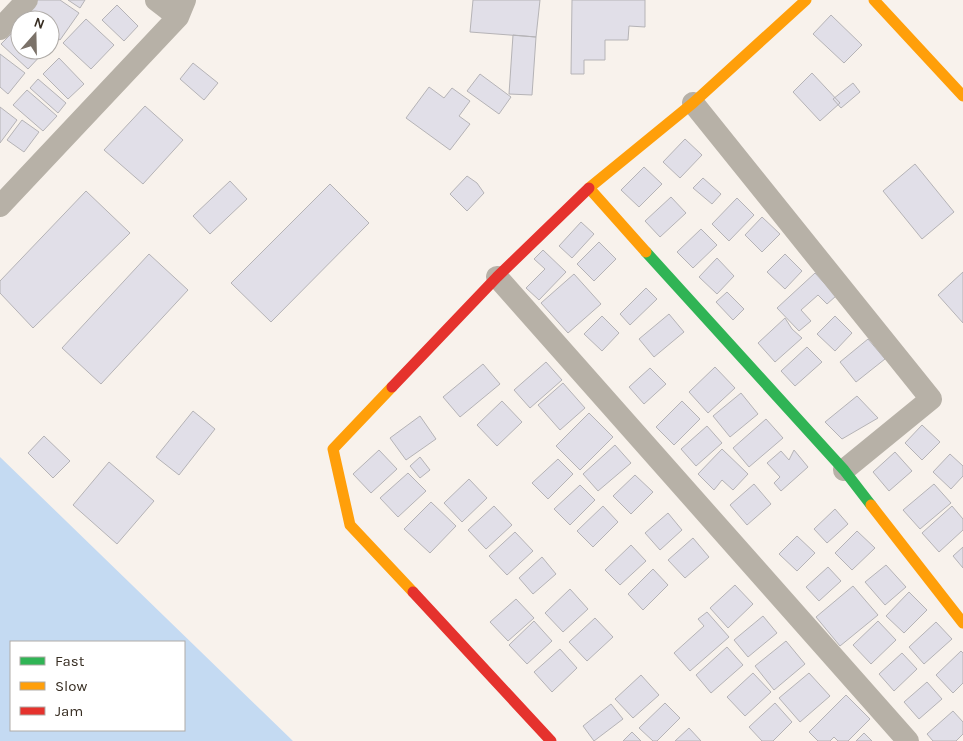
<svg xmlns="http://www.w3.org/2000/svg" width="963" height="741" font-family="Karla,sans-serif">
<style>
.water{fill:#c4daf2;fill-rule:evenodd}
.building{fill:#e1dfe8;stroke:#b5b3b6}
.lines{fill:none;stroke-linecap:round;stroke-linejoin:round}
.street{stroke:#b7b1a7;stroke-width:22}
.fast{stroke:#30b455;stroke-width:11}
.slow{stroke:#ff9f0a;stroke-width:11}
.jam{stroke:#e5322d;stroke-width:11}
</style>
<rect width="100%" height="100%" fill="#f8f2ec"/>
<path class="water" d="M0,457L293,741H0ZM11,642H184V730H11Z"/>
<path class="building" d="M32,0H60L79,13L60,40L50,33V20H32L23,14Z
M68,0H85L80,8Z
M473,0H540L536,37L470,32Z
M572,0H645V27L629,26L628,40H605V60H584V74H571Z
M117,5L138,26L124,41L102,20Z
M831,15L862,45L844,63L813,34Z
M86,19L114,45L91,69L63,43Z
M18,27L20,30V50H42L44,52L28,69L1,44Z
M513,35L536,37L532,95L509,94Z
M0,54L25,73L8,94L0,87Z
M59,58L84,84L68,99L43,74Z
M193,63L218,83L204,100L180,79Z
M812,73L840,103L820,121L793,92Z
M480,74L511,97L499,114L467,91Z
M38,79L66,103L58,113L30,88Z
M853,83L860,92L841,108L833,99Z
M429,87L444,98L452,88L470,101L459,116L470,124L450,150L406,118Z
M27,90L57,116L43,131L13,105Z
M145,106L183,140L143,184L104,150Z
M0,107L17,120L0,143Z
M22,120L39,132L24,152L7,140Z
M685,139L702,155L680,178L663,162Z
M915,164L954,212L922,239L883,191Z
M644,167L662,184L639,207L621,190Z
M467,176L477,183L484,193L467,211L450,194Z
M703,178L721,194L712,204L693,188Z
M230,181L247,199L210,234L193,216Z
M330,184L369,223L271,322L231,283Z
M86,191L130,233L33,328L0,293V281Z
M671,197L686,213L660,237L645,221Z
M737,198L754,215L729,241L712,224Z
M762,217L780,234L762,252L745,235Z
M581,222L594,234L572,258L559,246Z
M701,229L717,245L693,268L677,252Z
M599,242L616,259L594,281L577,264Z
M543,250L566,272L539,300L526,288L545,269L534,259Z
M149,254L188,290L101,384L62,348Z
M785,254L802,271L785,289L767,272Z
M717,258L734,276L717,294L699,277Z
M963,272V323L938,295Z
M815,273L836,296L827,304L818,295L801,310L811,321L799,331L777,308Z
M574,274L601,304L568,333L541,303Z
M646,288L657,299L630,325L620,314Z
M727,292L744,309L733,320L716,302Z
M669,314L684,332L654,357L639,339Z
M602,316L619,333L602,351L584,334Z
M835,316L852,333L835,351L817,334Z
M785,318L792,329L802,338L775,362L758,343Z
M868,339L885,359L856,382L840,362Z
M807,347L822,362L795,386L781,371Z
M546,362L562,380L530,408L514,390Z
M483,364L500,384L460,417L443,397Z
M715,367L735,388L708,413L689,392Z
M650,368L666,384L644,404L629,387Z
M563,383L585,408L560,430L538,405Z
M741,393L758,414L730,437L713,416Z
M857,396L878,418L842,439L825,422Z
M502,401L522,422L497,446L477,425Z
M682,401L700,419L674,445L656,427Z
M193,411L215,429L179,475L156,457Z
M589,413L613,437L580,470L556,446Z
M420,416L436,439L406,460L390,438Z
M766,419L783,438L749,467L733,448Z
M922,425L940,442L922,460L905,443Z
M707,426L722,443L696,466L681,449Z
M44,436L70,461L53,478L28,453Z
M615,445L631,463L598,491L583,474Z
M722,449L748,474L733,490L722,480L714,490L698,474Z
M379,450L397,469L371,493L353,474Z
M794,450L808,467L781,491L774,483L780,477L767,463L781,451L789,460Z
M895,452L912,471L889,491L873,472Z
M950,454L963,466V476L951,489L933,472Z
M420,457L430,470L420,478L410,466Z
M558,459L573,474L548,499L532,483Z
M109,462L154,501L117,544L73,505Z
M408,473L426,491L398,517L380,498Z
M635,475L653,492L631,514L613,496Z
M469,479L487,498L462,522L444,503Z
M754,484L771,504L747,525L730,505Z
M934,484L951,503L920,529L903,510Z
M580,485L595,500L570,525L554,509Z
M431,502L456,526L430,553L404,529Z
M494,506L512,525L486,549L468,530Z
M603,506L618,522L593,547L577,531Z
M952,506L963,519V530L939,552L922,533Z
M835,509L848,524L827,543L814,529Z
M668,513L682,530L660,550L645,533Z
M857,531L875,548L852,570L835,553Z
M515,532L533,551L507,575L489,556Z
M797,536L815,553L797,571L779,554Z
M693,538L709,557L685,578L668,560Z
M631,545L646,561L620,585L605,570Z
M963,547V568L953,556Z
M542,557L556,574L533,594L519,578Z
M886,565L906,587L885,605L865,582Z
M828,567L841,581L819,601L806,587Z
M653,569L668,585L643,610L628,594Z
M735,585L753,604L728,628L710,608Z
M853,586L878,615L840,646L816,617Z
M570,589L588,609L563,632L545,613Z
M909,592L927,610L904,633L886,616Z
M516,599L534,618L508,641L490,622Z
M707,612L729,637L690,671L674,653L704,626L698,619Z
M763,616L777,633L748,657L734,640Z
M595,618L613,637L587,661L569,642Z
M534,621L552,641L527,664L509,645Z
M878,621L896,640L871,664L853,645Z
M936,622L952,639L924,664L909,647Z
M786,641L805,664L774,690L755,666Z
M727,647L743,665L711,693L696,675Z
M560,649L577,668L552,692L534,672Z
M961,651L963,653V683L953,693L936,675Z
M902,653L917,669L894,691L879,674Z
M753,673L771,692L745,716L727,697Z
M809,673L830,696L800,722L779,698Z
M641,675L659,695L633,718L615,699Z
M927,682L942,699L919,719L904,702Z
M846,695L870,719L848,741H838L834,737L830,741H818L809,732Z
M665,703L680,718L657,741H653L639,728Z
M775,703L792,722L773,741H762L749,727Z
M611,704L623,719L594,741L583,726Z
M953,711L963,722V734L956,741H933L927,734Z
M689,728L701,741H675Z
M632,732L641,741H623Z
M864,733L872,741H856Z"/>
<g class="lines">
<path class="street" d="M156,0L178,17
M0,29L27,0
M693,103L931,399L844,470
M0,206L178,17L185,0
M497,277L908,741"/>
<path class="fast" d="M646,252L844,470L871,505"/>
<path class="slow" d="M874,0L963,96
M646,252L589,188L693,103L806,0
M392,387L333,449L350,525L413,592
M871,505L963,623"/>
<path class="jam" d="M392,387L497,277L589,188
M413,592L551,741"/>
</g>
<rect x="10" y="641" width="175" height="90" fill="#ffffff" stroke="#afaba7"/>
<rect x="20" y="657" width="25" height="8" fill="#30b455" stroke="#afaba7"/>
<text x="55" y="666" font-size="15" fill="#372d22">Fast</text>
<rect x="20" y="682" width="25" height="8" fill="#ff9f0a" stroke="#afaba7"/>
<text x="55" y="691" font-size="15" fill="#372d22">Slow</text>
<rect x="20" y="707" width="25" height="8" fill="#e5322d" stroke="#afaba7"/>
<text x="55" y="716" font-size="15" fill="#372d22">Jam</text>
<g transform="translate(35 35) rotate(20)"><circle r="24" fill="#ffffff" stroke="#afaba7"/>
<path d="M0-4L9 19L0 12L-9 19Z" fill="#7b7269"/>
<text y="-8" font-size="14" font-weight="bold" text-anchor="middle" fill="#372d22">N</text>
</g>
</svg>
